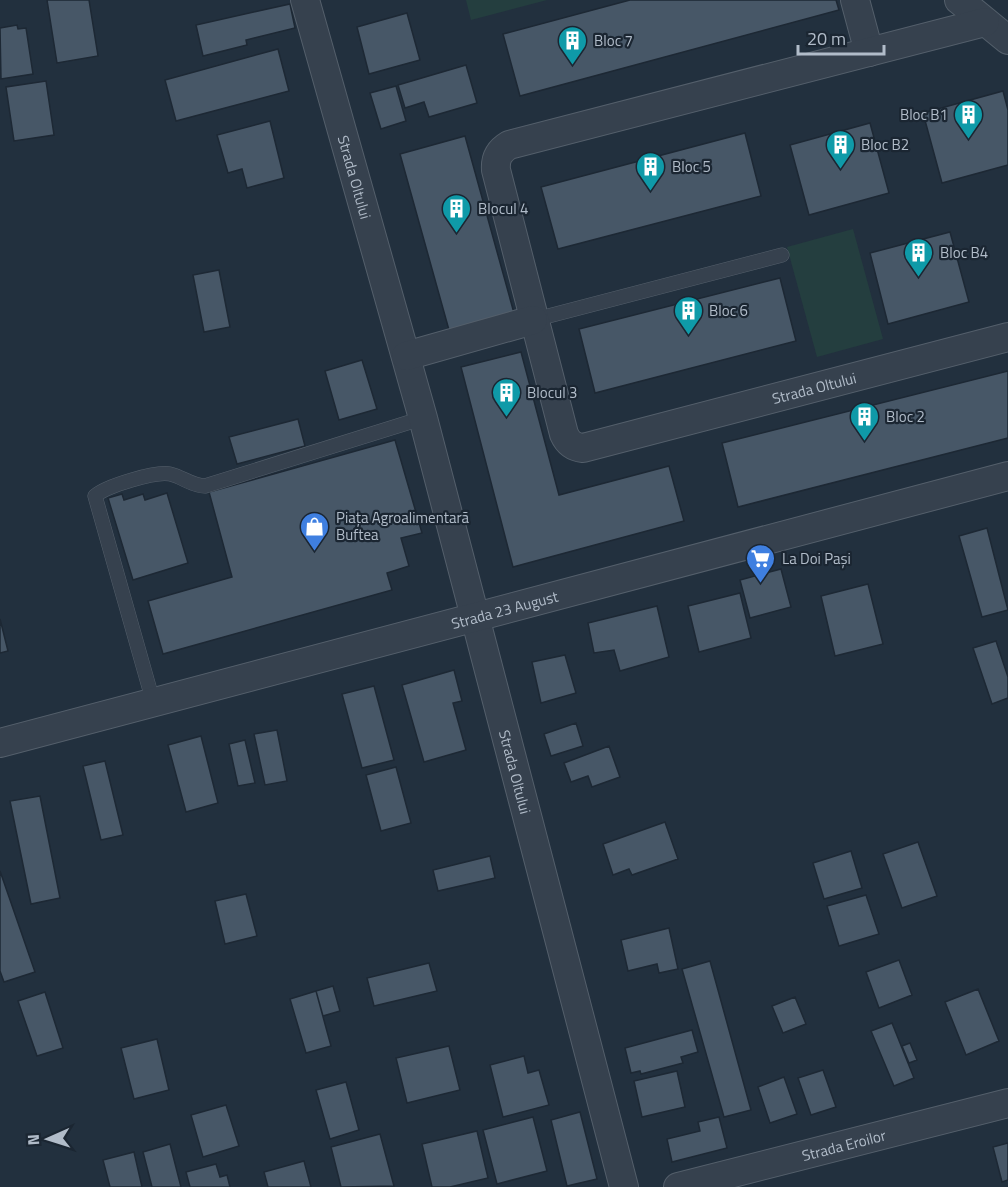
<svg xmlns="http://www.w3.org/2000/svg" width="1008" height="1187" font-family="'Titillium Web',sans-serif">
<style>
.green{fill:#243e3f}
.building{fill:#475767;stroke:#1d2834;stroke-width:1.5}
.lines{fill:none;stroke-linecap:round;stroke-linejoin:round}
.lane-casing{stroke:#545f6b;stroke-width:15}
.street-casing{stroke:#545f6b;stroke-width:30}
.lane{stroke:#36414e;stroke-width:14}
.street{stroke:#36414e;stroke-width:28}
.labels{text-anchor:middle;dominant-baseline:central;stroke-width:4.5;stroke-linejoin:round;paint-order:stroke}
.poi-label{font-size:15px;fill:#b1bcc9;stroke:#1b2632;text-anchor:start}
.street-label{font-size:15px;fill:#b1bcc9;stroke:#1b2632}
</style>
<rect width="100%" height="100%" fill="#22303e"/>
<path class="green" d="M466,0H547L471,20Z
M853,229L883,339L817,357L787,247Z"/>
<path class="building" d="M47,0H89L98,56L57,63Z
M630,0H836L839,10L520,96L503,34Z
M290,4L295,28L246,40L247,45L203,56L196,25Z
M407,13L420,60L369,74L357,27Z
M17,25L18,29L26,28L33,74L1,79L0,28Z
M278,49L289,91L176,121L165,80Z
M466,65L477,103L429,117L424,102L405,108L398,85Z
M46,81L54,135L14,141L6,87Z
M396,86L406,121L381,129L370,93Z
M1003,91L1008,110V165L942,183L923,113Z
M270,121L284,178L247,188L242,169L228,173L217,135Z
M870,123L889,193L809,215L790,145Z
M745,133L761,196L558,249L541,187Z
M465,136L514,313L449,330L400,154Z
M950,232L969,302L888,324L870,253Z
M219,270L230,327L204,332L193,275Z
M780,278L796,341L595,393L579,329Z
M521,352L559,495L669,466L684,521L513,567L461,367Z
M362,360L377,409L339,420L325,371Z
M1008,371V438L738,507L722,443Z
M298,419L305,446L237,464L229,437Z
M395,440L422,533L401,538L409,566L387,573L392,590L163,654L148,601L232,577L209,492Z
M167,493L188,563L133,580L108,498L122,494L124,500L143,494L145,500Z
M987,528L1008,610L982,617L959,536Z
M781,569L791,607L750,618L740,580Z
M868,584L883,644L835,656L821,596Z
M740,593L751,638L699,652L688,606Z
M657,606L669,657L620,671L614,650L594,653L588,623Z
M0,619L8,651L0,653Z
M996,641L1008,677V698L992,704L973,648Z
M565,655L576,693L541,703L532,662Z
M454,670L462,701L453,703L466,750L424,762L402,685Z
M374,686L394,760L362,768L342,694Z
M576,723L583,746L551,756L544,734Z
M277,730L287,781L265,785L254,734Z
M201,736L218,803L186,812L168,745Z
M245,740L255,783L238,786L229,744Z
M609,746L620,777L592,787L588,776L571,782L564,763Z
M105,761L123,835L101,840L83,766Z
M396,767L411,823L381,831L366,775Z
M40,796L60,898L31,904L10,801Z
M665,822L678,859L632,875L629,869L613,875L603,844Z
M918,842L937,896L902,908L883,854Z
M851,851L862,888L824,899L813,863Z
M490,856L495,878L438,891L433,870Z
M0,871L35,972L4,982L0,971Z
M246,894L257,936L225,944L215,901Z
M866,895L879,934L839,946L827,906Z
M669,928L678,969L659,973L657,964L628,971L621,940Z
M899,960L912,995L879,1008L866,972Z
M710,961L751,1110L724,1117L682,969Z
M429,963L437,991L374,1006L367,978Z
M333,986L340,1011L323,1016L316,991Z
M978,989L999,1041L966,1055L945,1002Z
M316,991L331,1046L306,1053L290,999Z
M45,992L63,1048L37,1056L18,1001Z
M795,997L806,1024L783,1033L772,1006Z
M892,1023L914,1078L894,1086L871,1031Z
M692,1030L698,1052L681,1057L683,1063L641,1074L640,1071L631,1073L625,1048Z
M157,1039L169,1090L134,1099L121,1048Z
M910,1043L917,1060L909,1063L902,1046Z
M449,1046L460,1090L407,1103L396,1058Z
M524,1056L528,1073L539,1070L549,1105L503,1117L490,1065Z
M823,1070L836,1107L811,1115L798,1078Z
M677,1071L685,1107L642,1117L634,1081Z
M784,1077L797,1114L770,1123L758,1087Z
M346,1082L359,1130L330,1139L316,1090Z
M226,1105L239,1146L203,1157L191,1115Z
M580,1112L597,1179L567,1186L551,1120Z
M533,1117L547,1171L497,1184L483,1130Z
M719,1117L727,1148L672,1162L667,1139L700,1131L698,1122Z
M477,1131L488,1178L450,1187H432L422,1144Z
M380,1134L394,1186L341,1187L331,1147Z
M1008,1143V1180L1002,1182L993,1147Z
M170,1144L181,1187H152L143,1152Z
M134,1152L142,1187H110L103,1160Z
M304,1161L311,1187H268L264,1172Z
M216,1164L220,1177L227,1175L230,1187H190L186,1172Z"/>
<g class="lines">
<defs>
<path id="lane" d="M533,320L782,255
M153,701L95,496C106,486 156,471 170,474C183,477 192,486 205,486L423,418"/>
<g id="street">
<path id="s1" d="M305,0L423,418L624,1187"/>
<path d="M855,0L869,52"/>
<path d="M959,0L1008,40"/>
<path id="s2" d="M985,22L509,145C499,151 495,158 496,170L564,434C568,443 573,447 583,448L1008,337"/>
<path d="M406,356L533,320"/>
<path id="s3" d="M0,743L1008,476"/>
<path id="s4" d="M678,1187L1008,1103"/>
</g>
</defs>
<use href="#lane" class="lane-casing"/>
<use href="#street" class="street-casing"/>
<use href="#lane" class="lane"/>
<use href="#street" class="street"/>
</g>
<defs>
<symbol id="building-pin" viewBox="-11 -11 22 30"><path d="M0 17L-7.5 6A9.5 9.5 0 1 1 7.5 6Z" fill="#0f9aa8" stroke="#1b2632"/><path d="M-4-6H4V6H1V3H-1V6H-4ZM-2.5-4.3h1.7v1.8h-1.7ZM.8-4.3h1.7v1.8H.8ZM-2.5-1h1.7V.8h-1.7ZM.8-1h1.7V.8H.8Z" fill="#fff"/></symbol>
<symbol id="shop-pin" viewBox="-11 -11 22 30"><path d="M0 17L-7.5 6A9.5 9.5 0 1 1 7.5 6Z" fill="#3f7fe0" stroke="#1b2632"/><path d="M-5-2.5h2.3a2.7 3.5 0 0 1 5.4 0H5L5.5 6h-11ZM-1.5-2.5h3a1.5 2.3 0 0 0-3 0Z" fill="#fff"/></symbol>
<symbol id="supermarket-pin" viewBox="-11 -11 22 30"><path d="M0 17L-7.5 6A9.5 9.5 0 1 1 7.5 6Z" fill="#3f7fe0" stroke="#1b2632"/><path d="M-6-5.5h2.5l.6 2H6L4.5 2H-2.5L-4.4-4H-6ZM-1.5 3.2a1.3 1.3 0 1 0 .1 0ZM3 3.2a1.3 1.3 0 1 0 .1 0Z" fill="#fff"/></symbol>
</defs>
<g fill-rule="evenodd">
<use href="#building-pin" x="556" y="24" width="33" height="45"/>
<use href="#building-pin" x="952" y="98" width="33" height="45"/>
<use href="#building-pin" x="824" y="128" width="33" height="45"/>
<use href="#building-pin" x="634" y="150" width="33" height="45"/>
<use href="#building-pin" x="440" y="192" width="33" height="45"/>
<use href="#building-pin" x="902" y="236" width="33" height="45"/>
<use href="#building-pin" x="672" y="294" width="33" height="45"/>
<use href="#building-pin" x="490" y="376" width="33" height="45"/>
<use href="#building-pin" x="848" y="400" width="33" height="45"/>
<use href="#shop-pin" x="298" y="510" width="33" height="45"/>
<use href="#supermarket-pin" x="744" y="542" width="33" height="45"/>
</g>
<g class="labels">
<g class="poi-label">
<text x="594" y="40">Bloc 7</text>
<text x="948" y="114" text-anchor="end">Bloc B1</text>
<text x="861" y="144">Bloc B2</text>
<text x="672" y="166">Bloc 5</text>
<text x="478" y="208">Blocul 4</text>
<text x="940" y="252">Bloc B4</text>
<text x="709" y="310">Bloc 6</text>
<text x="527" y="392">Blocul 3</text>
<text x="886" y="416">Bloc 2</text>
<text x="336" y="517">Piața Agroalimentară<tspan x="336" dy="17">Buftea</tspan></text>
<text x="782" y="558">La Doi Pași</text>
</g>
<g class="street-label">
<text stroke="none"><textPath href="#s1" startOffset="184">Strada Oltului</textPath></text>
<text stroke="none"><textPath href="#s2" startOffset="1058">Strada Oltului</textPath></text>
<text stroke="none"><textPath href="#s3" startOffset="522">Strada 23 August</textPath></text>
<text stroke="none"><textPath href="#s1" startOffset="800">Strada Oltului</textPath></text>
<text stroke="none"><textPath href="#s4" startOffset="171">Strada Eroilor</textPath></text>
</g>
</g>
<g transform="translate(48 1139) rotate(267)" stroke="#1b2632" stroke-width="4.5" paint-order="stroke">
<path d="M0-4.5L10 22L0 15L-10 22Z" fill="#b1bcc9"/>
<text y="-9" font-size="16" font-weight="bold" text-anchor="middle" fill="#b1bcc9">N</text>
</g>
<path d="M798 45v9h86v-9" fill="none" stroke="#b1bcc9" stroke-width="3"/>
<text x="807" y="45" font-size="18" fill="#b1bcc9" stroke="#1b2632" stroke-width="4.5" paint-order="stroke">20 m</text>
</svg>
